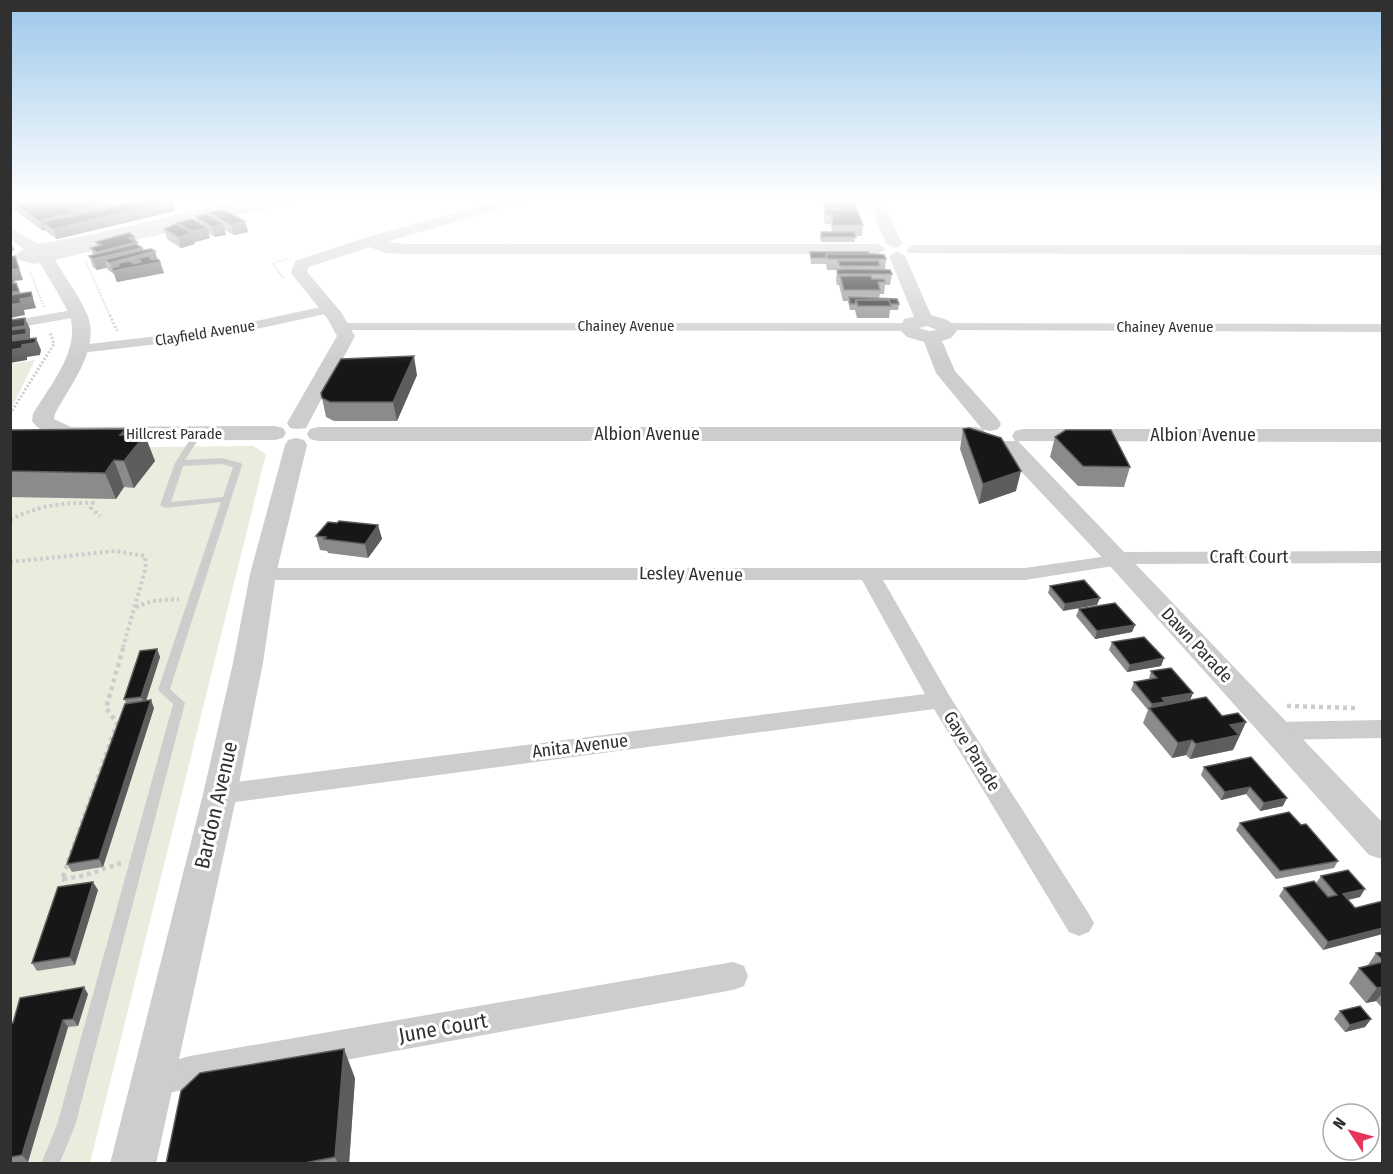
<svg xmlns="http://www.w3.org/2000/svg" width="1393" height="1174" font-family="'Fira Sans Condensed',sans-serif">
<style>
.green{fill:#e8edde}
.lines{fill:none;stroke-linecap:round;stroke-linejoin:round}
.path-far4{stroke:#cdcdcd;stroke-width:2;stroke-dasharray:1.5 1.5;stroke-linecap:butt}
.path-far3{stroke:#cdcdcd;stroke-width:3;stroke-dasharray:2 2;stroke-linecap:butt}
.path-far2{stroke:#cdcdcd;stroke-width:4;stroke-dasharray:3 3;stroke-linecap:butt}
.path-far1{stroke:#cdcdcd;stroke-width:4.5;stroke-dasharray:4 4;stroke-linecap:butt}
.path{stroke:#cdcdcd;stroke-width:6;stroke-dasharray:4.5 4.5;stroke-linecap:butt}
.service{fill:#cdcdcd;fill-rule:evenodd}
.minor{fill:#cdcdcd;fill-rule:evenodd}
.tertiary{fill:#cdcdcd;fill-rule:evenodd}
.wall{fill:#8b8b8b}
.shaded-wall{fill:#5d5d5d}
.building{fill:#171717;stroke:#5d5d5d;stroke-width:1.5}
.labels{text-anchor:middle;dominant-baseline:central;stroke-width:6;stroke-linejoin:round;paint-order:stroke}
.far-street-label{font-size:15px;fill:#303030;stroke:#fff}
.street-label{font-size:18px;fill:#303030;stroke:#fff}
.near-street-label{font-size:21px;fill:#303030;stroke:#fff}
</style>
<rect width="100%" height="100%" fill="#fff"/>
<path class="green" d="M35,360L13,405L11,409V364Z
M11,441L59,448L253,446L266,454L90,1163H11Z"/>
<g class="lines">
<path class="path-far4" d="M86,262L110,316
M30,272L44,307
M283,278L273,264L287,258"/>
<path class="path-far3" d="M110,315L117,331
M10,414L54,344L50,332"/>
<path class="path-far2" d="M10,520C37,506 63,502 93,503L91,508L100,516
M10,562L115,551L145,556L146,567L123,647
M136,607L153,601L179,599"/>
<path class="path-far1" d="M1287,706L1355,708
M121,863L83,876L62,879L117,723L106,708L124,645"/>
<path class="path" d="M62,879H64"/>
<path class="service" d="M198,431L202,434L185,460L221,458L241,463L242,465L170,689L185,703L75,1126L59,1164H41L57,1125L173,704L158,690L221,502L165,508L160,505L175,463L195,432ZM221,464L233,467L223,497L171,502L183,466Z"/>
<path class="minor" d="M330,305L335,306L337,309L335,312L219,337L80,353L73,349L80,345L219,329Z
M78,309L85,313L83,316L10,329V321Z
M343,323H908L915,327L908,331L338,330L336,327L338,324Z
M947,323L1382,324V332L942,330L940,327L942,324Z
M1382,551V563L1126,564L1025,580H883L949,695L1089,914L1094,923L1089,932L1079,936L1069,932L934,709L220,804L211,801L207,794L211,787L220,784L925,694L862,580H263L256,578L253,574L256,570L263,568H1025L1108,556L1116,552Z
M1382,720V738L1276,740L1267,737L1264,731L1267,725L1276,722Z
M733,962L744,966L748,976L744,986L733,990L190,1088L153,1097L141,1093L136,1081L141,1069L190,1056Z"/>
<path class="tertiary" d="M240,200H291L289,203L55,260C65,277 78,294 86,312C103,346 70,385 55,414L54,419L71,427L275,426L283,428L286,433L283,438L275,440L70,441C55,437 41,434 32,421L33,414C50,385 84,346 68,312C60,295 49,279 40,263L34,264L17,259L15,256L24,249L10,239V227L38,244L94,234Z
M502,200H523L521,203L386,242L406,244H878L886,249L878,254H406L385,253L370,247L309,267L307,272L341,312L355,336L306,428L298,429L290,428L287,423L337,336L327,318L291,273L295,261L364,238Z
M868,200H882L902,243L900,246L894,248L886,243Z
M914,245H1382V255L908,253L906,250Z
M897,251L905,256L931,315C941,318 954,320 957,331L951,338L942,341L955,371L998,419L1001,424L998,429L990,431L982,429L936,373L924,342L907,337L900,330L904,319L914,317L889,256ZM927,326L937,330L929,331L919,328Z
M318,427H975L983,429L986,434L983,439L975,441H318L310,439L307,434L310,429Z
M1023,429H1382V442L1018,441L1382,822V859L1369,855L1110,566L1002,451L999,446L1002,441H1015L1012,436L1015,431Z
M296,438L304,440L307,445L276,574L263,663L237,794L156,1164H110L203,794L233,663L250,574L285,445L288,440Z"/>
</g>
<path class="wall" d="M10,200L110,201L112,206L175,211L57,239L47,232L46,230L43,231L12,208L10,204Z
M829,200H855V203L857,209L863,225L862,236H855V242H821L820,237L821,232H832L831,224H825L824,219V203H829Z
M209,213L245,221L248,232L234,235L225,230L226,235L215,237L208,233L210,238L195,242L194,241L195,244L181,248L167,239L164,229L178,226L177,223H198L197,216H210Z
M134,236L138,246L143,250L155,251L157,259L160,262L164,273L117,282L114,274L108,270L107,268L97,270L93,267L89,256L93,255L91,248L98,246L96,242Z
M810,252L868,254L886,259L885,270L892,274L890,285H885L884,294H880L879,298L899,304L898,310H890L889,318H857L855,310H850L848,301H843L839,285H837L836,281L837,270H827L826,264H811Z
M417,375L397,421H334L326,417L322,398Z
M963,429L1016,491L979,504L960,449Z
M10,430L128,435L155,461L134,488L124,487L116,499L10,497Z
M1055,437L1130,467L1124,487L1078,486L1050,457Z
M378,525L382,539L368,558L328,553L327,551L320,550L316,536Z
M1084,580L1063,611L1048,593L1050,586Z
M1079,609L1135,625L1132,632L1095,639L1076,616Z
M1112,642L1164,658L1161,666L1127,672L1109,650Z
M157,649L160,657L146,701L154,708L103,867L72,872L67,864L126,703L124,699Z
M1151,671L1193,693L1190,700L1222,716L1246,722L1233,750L1190,759L1186,755L1172,758L1143,723L1148,710L1131,690L1134,682L1149,680V679Z
M1251,757L1283,806L1260,811L1246,794L1221,800L1201,775L1204,767Z
M1240,823L1301,825L1338,861L1334,868L1276,879L1236,830Z
M1321,876L1360,897L1348,900L1355,908L1323,950L1279,896L1284,888L1316,883Z
M98,890L75,965L37,971L32,963Z
M1383,952V1009L1376,1001L1366,1003L1349,983L1359,968L1368,965L1376,953Z
M88,994L78,1026L68,1027L28,1162L10,1164V1023Z
M1340,1011L1371,1019L1365,1027L1345,1032L1334,1019Z
M355,1078L349,1164H166Z"/>
<path class="shaded-wall" d="M110,201L113,210L43,222L46,230L43,231L39,221L70,210Z
M172,201L175,211L57,239L53,229Z
M245,221L248,232L234,235L231,225Z
M223,224L226,235L215,237L212,227Z
M207,228L210,238L195,242L192,231Z
M192,233L195,244L181,248L178,237Z
M134,236L139,249L142,248L144,254L155,251L158,262H160L164,273L117,282L110,263L104,260L107,267L97,270L93,259L99,258L97,252L129,238Z
M12,245L14,250L10,253V246Z
M15,256L23,280L14,281L18,291L16,283L22,298L31,292L36,308L24,310L25,315L10,318V270Z
M25,318L30,329V338L31,339L36,338L41,350L40,355L27,357V360L10,363V328Z
M414,356L417,375L397,421L393,402Z
M126,429L133,450L145,435L155,461L134,488L124,461L120,435Z
M114,460L124,487L116,499L105,473Z
M1021,471L1016,491L979,504L983,484Z
M378,525L382,539L368,558L365,544Z
M1100,598L1097,605L1063,611L1065,604Z
M1135,625L1132,632L1095,639L1097,631Z
M157,649L160,657L145,704L141,697Z
M1164,658L1161,666L1127,672L1130,665Z
M1193,693L1190,700L1150,710L1152,704L1162,698Z
M151,700L154,708L103,867L99,859Z
M1246,722L1233,750L1190,759L1196,744L1230,725Z
M1192,740L1186,755L1172,758L1178,743Z
M1250,787L1246,794L1221,800L1225,792Z
M1287,798L1283,806L1260,811L1264,803Z
M93,882L98,890L75,965L70,957Z
M1365,889L1360,897L1338,902L1343,894Z
M1383,928V934L1323,950L1328,942Z
M84,987L88,994L78,1026L73,1019Z
M1383,987V992L1376,1001L1366,1003L1377,988Z
M1371,1019L1365,1027L1345,1032L1350,1025Z
M63,1020L68,1027L28,1162L22,1155Z
M344,1049L355,1078L349,1164H338L335,1157Z"/>
<path class="building" d="M10,200H108L110,201L70,210L75,212L39,221Z
M142,200H169L172,201L53,229L43,222Z
M830,200H854L857,208L826,207L824,203H831Z
M825,209H857L863,225H833L832,214H826Z
M218,210L227,212L245,221L231,225L209,213Z
M206,214L223,224L212,227L197,218L200,217L197,216Z
M192,219L207,228L192,231L177,223Z
M176,224L192,233L178,237L164,229Z
M821,232H854L856,237H822Z
M129,233L134,236L129,238L137,242L97,252L91,248L102,245L96,242Z
M136,244L142,248L93,259L89,256Z
M151,249L155,251L110,263L104,260L138,251Z
M810,252H868V254H826V258H811Z
M826,254H873L884,255L886,259H828Z
M15,256L19,269L10,270V257Z
M149,256L152,260L158,259L160,262L113,271L112,268L119,266L118,263L131,261L133,264L141,262L138,258Z
M838,261H878L880,266H840Z
M847,269L890,270L892,274H838L837,270Z
M10,272L14,281L10,282Z
M840,276H871L872,279H884L885,282H878L880,290H844Z
M16,283L19,291L10,293V284Z
M31,292L32,297L20,299L21,303L10,305V295Z
M849,297L897,299L899,304H890L889,300H856L855,304H850Z
M856,300H889L891,306H858Z
M25,318V326L10,328V320Z
M26,328V334L10,336V330Z
M36,338L35,343L22,345V348L10,350V341Z
M414,356L393,402H330L322,398L321,393L341,359Z
M969,428L1001,438L1021,471L983,484L963,429Z
M126,429L120,435H145L124,461L114,460L105,473L10,471V430Z
M1066,430H1111L1130,467L1083,466L1055,437Z
M339,521L378,525L365,544L324,539L326,537L316,536L328,522L337,523Z
M1084,580L1100,598L1065,604L1050,586Z
M1115,603L1135,625L1097,631L1079,609Z
M1144,637L1164,658L1130,665L1112,642Z
M157,649L141,697L124,699L140,651Z
M1171,668L1193,693L1162,698L1165,702L1152,704L1134,682L1157,678L1151,671Z
M1206,697L1222,716L1238,713L1246,722L1230,725L1239,735L1196,744L1192,740L1178,743L1149,708Z
M151,700L99,859L67,864L125,704Z
M1251,757L1287,798L1264,803L1250,787L1225,792L1204,767Z
M1289,812L1301,825L1306,824L1338,861L1280,871L1240,823Z
M1348,870L1365,889L1343,894L1355,908L1383,901V928L1328,942L1284,888L1314,881L1328,897L1337,895L1321,876Z
M93,882L70,957L32,963L58,887Z
M1383,952V960L1376,953Z
M1383,962V987L1377,988L1359,968Z
M84,987L73,1019L63,1020L22,1155L10,1157V1023H13L20,998Z
M1360,1006L1371,1019L1350,1025L1340,1011Z
M344,1049L335,1157L299,1164H166L181,1091L200,1073Z"/>
<linearGradient id="sky" x2="0" y2="1"><stop stop-color="#9cc7ea"/><stop offset="0.55" stop-color="#fff"/><stop offset="1" stop-color="#fff" stop-opacity="0"/></linearGradient>
<rect width="1393" height="364" fill="url(#sky)"/>
<g class="labels">
<g class="far-street-label">
<text x="626" y="326">Chainey Avenue</text>
<text x="1165" y="327">Chainey Avenue</text>
<text transform="translate(205 333) rotate(-9)">Clayfield Avenue</text>
<text x="174" y="434">Hillcrest Parade</text>
</g>
<g class="street-label">
<text x="647" y="434">Albion Avenue</text>
<text x="1203" y="435">Albion Avenue</text>
<text x="1249" y="557">Craft Court</text>
<text transform="translate(691 574) rotate(1)">Lesley Avenue</text>
<text transform="translate(1197 645) rotate(47)">Dawn Parade</text>
<text transform="translate(580 746) rotate(-7)">Anita Avenue</text>
<text transform="translate(972 751) rotate(58)">Gaye Parade</text>
</g>
<g class="near-street-label">
<text transform="translate(216 805) rotate(-77)">Bardon Avenue</text>
<text transform="translate(443 1028) rotate(-10)">June Court</text>
</g>
</g>
<rect width="1393" height="1174" fill="none" stroke="#303030" stroke-width="24"/>
<g transform="translate(1351 1132) rotate(306)"><circle r="28" fill="#ffffff" stroke="#acacac" stroke-width="1.5"/>
<path d="M0-4.5L10 22L0 15L-10 22Z" fill="#e4355a"/>
<text y="-9" font-size="16" font-weight="bold" text-anchor="middle" fill="#303030">N</text>
</g>
</svg>
